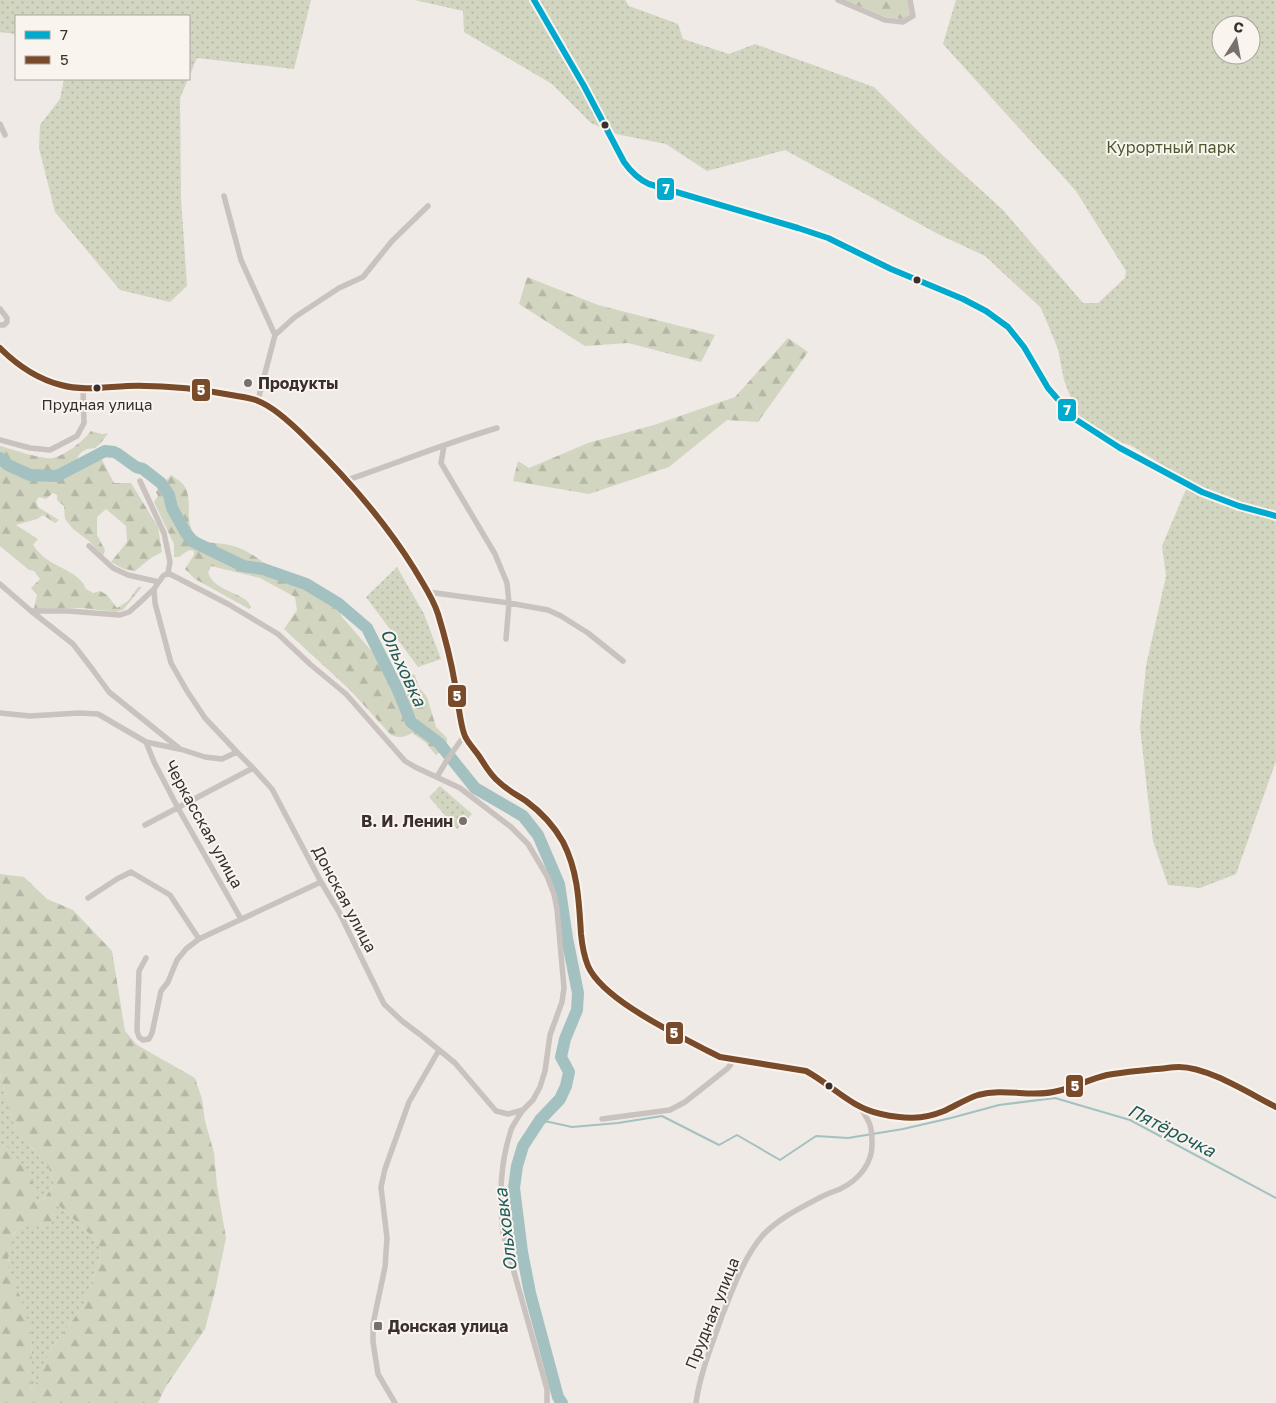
<svg xmlns="http://www.w3.org/2000/svg" width="1276" height="1403" font-family="'Golos Text',sans-serif">
<style>
.grass{fill:url(#grass-dots);fill-rule:evenodd}
.forest{fill:url(#forest-firs);fill-rule:evenodd}
.lines{fill:none;stroke-linecap:round;stroke-linejoin:round}
.stream{stroke:#a2c1c0;stroke-width:2}
.river{stroke:#a2c1c0;stroke-width:12}
.street{stroke:#c9c2be;stroke-width:5.5}
.bus-1-casing{stroke:#faf4ee;stroke-width:10}
.bus-2-casing{stroke:#faf4ee;stroke-width:10}
.bus-1{stroke:#00a9ce;stroke-width:6}
.bus-2{stroke:#7a4b2a;stroke-width:6}
.bus-dot{fill:#3a2f2c;stroke:#faf4ee;stroke-width:2}
.poi-dot{fill:#79706d;stroke:#faf4ee;stroke-width:2}
.labels{text-anchor:middle;dominant-baseline:central;stroke-width:4;stroke-linejoin:round;paint-order:stroke}
.bus-label{font-size:15px;fill:#3a2f2c;stroke:#faf4ee}
.park-label{font-size:16px;fill:#4c5830;stroke:#faf4ee}
.poi-label{font-size:16px;font-weight:bold;fill:#3a2f2c;stroke:#faf4ee;text-anchor:start}
.street-label{font-size:16px;fill:#3a2f2c;stroke:#faf4ee}
.water-label{font-size:18px;font-style:italic;fill:#215b5b;stroke:#faf4ee}
.line-badge{stroke:#faf4ee;stroke-width:2}
.badge-label{font-size:14px;text-anchor:middle;font-weight:bold;fill:#fff}
</style>
<defs>
<pattern id="grass-dots" width="8" height="8" patternUnits="userSpaceOnUse" patternTransform="scale(1.25)"><rect width="8" height="8" fill="#d2d5c0"/><path d="M2 2h.1M6 6h.1" fill="none" stroke="#b5b7a5" stroke-width="1.8" stroke-linecap="round"/></pattern>
<pattern id="forest-firs" width="22" height="20" patternUnits="userSpaceOnUse" patternTransform="scale(1.25)"><rect width="22" height="20" fill="#d2d5c0"/><path d="M5 1l3.5 6h-7zM16 11l3.5 6h-7z" fill="#b5b7a5"/></pattern>
</defs>
<rect width="100%" height="100%" fill="#efeae6"/>
<path class="grass" d="M0,0H311L294,69L197,58L189,77V16H16V34L0,32Z
M415,0H625L629,6L678,24L683,39L729,54L755,44L874,87L938,151L1003,210L1083,303H1098L1125,278L1126,271L1076,191L943,44L956,0H1276V761L1236,874L1200,888L1168,885L1153,841L1140,728L1146,666L1166,576L1162,546L1189,482L1132,446L1107,437L1077,414L1064,380L1058,349L1041,308L985,256L938,234L785,150L707,171L666,144L616,134L591,123L552,84L464,32L463,11ZM1221,25H1251V55H1221Z
M64,79H188L180,98L181,198L187,286L170,302L120,290L55,212L39,148L40,125L60,99Z
M397,567L424,614L441,659L418,667L366,597Z
M440,786L472,814L457,829L429,797Z
M0,1074L16,1130L48,1166L54,1183L45,1198L37,1202L8,1148L0,1143Z
M55,1202L93,1237L99,1245L101,1254L84,1305L51,1349L37,1383L30,1389L32,1336L8,1268C8,1258 10,1231 21,1227C26,1225 42,1227 49,1227L53,1220Z"/>
<path class="forest" d="M844,0H908L910,15L903,19L886,17Z
M527,277L598,305L715,335L701,362L628,343L585,346L519,304Z
M788,338L808,352L758,422L727,420L669,467L589,494L513,481L518,461L529,468L588,443L654,425L735,397Z
M91,431L102,434L108,433C106,437 99,445 95,448C94,448 88,449 87,449C77,453 76,460 76,469L85,466L101,458L114,483H131L158,527L162,552L151,558L135,571L124,569L111,562L127,542L126,526L106,509L97,517V535L105,550L103,556L89,541L73,529L65,519L64,506L57,500V495L53,493L46,499L39,497L36,501L38,507L59,520L55,523L43,515L37,519L16,525L38,539L33,545C38,552 44,558 51,562C64,570 80,574 86,589L93,593L100,591L107,595L117,608L128,601L138,587H142L123,610L116,612L82,608L34,609L37,595L31,588L40,579L34,571L29,570L0,546V446C11,449 43,460 53,458C67,454 82,442 91,431Z
M171,475C175,478 180,481 183,484C195,499 182,522 196,535C207,545 216,542 229,545C247,549 255,557 269,566C271,568 274,568 276,569C279,571 280,576 282,579L306,588L338,608L342,617L376,656L387,681L395,694L405,720L441,751L436,755L425,742L412,733C404,738 399,738 391,735L351,691L284,629L297,610L295,597L260,578L211,566L208,572C213,589 234,591 246,600C247,601 251,606 251,607L249,609L195,579L185,569L194,555V551L189,550L179,557H174V544L154,502L158,496L156,492Z
M407,672L415,675L418,686L427,697L436,727L447,738V743C433,738 413,718 408,703C407,699 408,695 407,691C406,686 404,680 403,675Z
M0,874L24,877L47,899L73,910L112,951L125,1031L137,1045L195,1078L202,1099L205,1121L214,1153L217,1186L226,1238L215,1291L205,1329L165,1388L158,1403H0V1143L8,1148L32,1177L37,1202L45,1198L54,1183L48,1166L16,1130L0,1074ZM56,1203L93,1237L99,1245L101,1254L84,1305L51,1349L37,1382L31,1389L32,1336L22,1301L8,1268V1259L14,1233L21,1227H49L53,1220Z"/>
<g class="lines">
<path class="stream" d="M540,1120L572,1127L618,1123L662,1116L719,1145L737,1135L780,1160L816,1136L848,1138L903,1129L951,1118L999,1105L1055,1098L1130,1120L1276,1198"/>
<path class="river" d="M0,458L8,465L30,475L57,476L105,451L114,452L118,454L136,467L143,469L161,483L169,495L172,508L186,533L192,541L243,566L263,569L306,584L339,604L367,628L397,688L411,722L439,743L475,788L523,816L538,835L559,884L567,938L578,993L577,1010L565,1039L561,1057L569,1072L566,1086L560,1099L540,1120L523,1146L517,1166L514,1188L522,1252L530,1293L558,1397L562,1403"/>
<path class="street" d="M534,0L584,86L624,162C631,172 638,179 649,184L798,228L828,238L891,269L963,299L986,311L1008,327L1024,347L1048,388L1075,419L1120,448L1202,492L1239,506L1276,516
M838,0L885,20L903,22L913,16L910,0
M0,124L5,135
M224,196L241,260L275,335L258,400
M0,309L7,318V322L4,325H0
M275,335L295,317L339,288L363,277L392,241L428,206
M0,348C17,365 38,379 61,385C82,391 105,387 127,386C163,385 201,389 237,396C244,397 252,398 258,401C274,407 294,426 306,438C348,479 384,520 415,570C423,584 433,598 438,614C445,637 451,661 455,684C458,697 460,729 466,738C469,744 475,750 479,756C485,765 490,775 499,782C507,790 517,795 526,801C541,812 554,826 563,842C578,871 579,902 581,934C582,944 584,956 588,966C603,1000 676,1034 708,1051L720,1057L806,1071C832,1085 851,1108 881,1114C904,1119 922,1120 944,1111C955,1106 966,1099 978,1095C1004,1088 1029,1097 1053,1092C1072,1089 1089,1079 1107,1075C1124,1072 1140,1071 1156,1069C1163,1069 1171,1067 1179,1067C1208,1067 1250,1094 1276,1107
M0,440L30,448L50,450L77,436L84,423L83,389
M444,446L441,463L495,554L507,583L509,603L506,639
M347,480C397,463 446,443 497,428
M89,546L113,568L128,575L159,582
M0,584L31,611L73,644L93,670L109,692L180,749L205,757L222,759L237,752L253,768L272,789L321,882L339,912L384,1004L402,1021L422,1036L455,1063L496,1111L508,1114L523,1110L533,1100L540,1087L545,1071L550,1035L562,1002L564,988L557,909L554,894L547,876L528,844L511,827L460,788L415,767L405,761L346,694L311,665L278,634L228,604L168,573
M154,589L155,603L171,663L187,691L205,718L237,752
M428,592L509,603L548,610L561,616L588,633L623,661
M31,611H68L120,615L129,612L137,605L154,589L163,576L168,573L170,562L164,533L140,481
M0,713L30,716L79,713L98,714L146,742L179,749
M146,742L154,762L178,808L241,919
M437,777L447,760L464,736
M145,825L253,768
M88,898L117,879L131,872L170,895L199,939
M146,958L139,971L137,1031L139,1037L143,1040L149,1039L152,1033L161,991L168,982L177,960L186,949L199,939L321,882
M523,1110C519,1116 514,1123 511,1130C500,1163 499,1199 503,1233L547,1389V1403
M602,1119L670,1110L685,1102L728,1068L731,1064L732,1059
M395,1403L378,1374L373,1342V1324L385,1267L387,1238L381,1187L385,1169L409,1102L439,1050
M696,1403C700,1373 712,1345 722,1316C733,1289 743,1258 763,1235C778,1219 800,1208 819,1198C826,1194 833,1192 840,1189C859,1180 873,1163 872,1142C872,1125 869,1121 860,1107"/>
<defs>
<path id="bus-1" d="M534,0L584,86L624,162C631,172 638,179 649,184L798,228L828,238L891,269L963,299L986,311L1008,327L1024,347L1048,388L1075,419L1120,448L1202,492L1239,506L1276,516"/>
<path id="bus-2" d="M0,348C17,365 38,379 61,385C82,391 105,387 127,386C163,385 201,389 237,396C244,397 252,398 258,401C274,407 294,426 306,438C348,479 384,520 415,570C423,584 433,598 438,614C445,637 451,661 455,684C458,697 460,729 466,738C469,744 475,750 479,756C485,765 490,775 499,782C507,790 517,795 526,801C541,812 554,826 563,842C578,871 579,902 581,934C582,944 584,956 588,966C603,1000 676,1034 708,1051L720,1057L806,1071C832,1085 851,1108 881,1114C904,1119 922,1120 944,1111C955,1106 966,1099 978,1095C1004,1088 1029,1097 1053,1092C1072,1089 1089,1079 1107,1075C1124,1072 1140,1071 1156,1069C1163,1069 1171,1067 1179,1067C1208,1067 1250,1094 1276,1107"/>
</defs>
<use href="#bus-1" class="bus-1-casing"/>
<use href="#bus-2" class="bus-2-casing"/>
<use href="#bus-1" class="bus-1"/>
<use href="#bus-2" class="bus-2"/>
</g>
<g class="bus-dot">
<circle cx="605" cy="125" r="4.5"/>
<circle cx="917" cy="280" r="4.5"/>
<circle cx="97" cy="388" r="4.5"/>
<circle cx="829" cy="1086" r="4.5"/>
</g>
<g class="poi-dot">
<circle cx="248" cy="383" r="5"/>
<circle cx="463" cy="821" r="5"/>
<rect x="373" y="1321" width="10" height="10" rx="2.5"/>
</g>
<g class="labels">
<g class="bus-label">
<text x="97" y="404">Прудная улица</text>
</g>
<g class="park-label">
<text x="1171" y="147">Курортный парк</text>
</g>
<g class="poi-label">
<text x="258" y="383">Продукты</text>
<text x="453" y="821" text-anchor="end">В. И. Ленин</text>
<text x="388" y="1326">Донская улица</text>
</g>
<g class="street-label">
<text transform="translate(204 824) rotate(61)">Черкасская улица</text>
<text transform="translate(345 899) rotate(62)">Донская улица</text>
<text transform="translate(712 1313) rotate(-68)">Прудная улица</text>
</g>
<g class="water-label">
<text transform="translate(404 667) rotate(65)">Ольховка</text>
<text transform="translate(1172 1130) rotate(27)">Пятёрочка</text>
<text transform="translate(505 1230) rotate(-97)">Ольховка</text>
</g>
</g>
<g class="line-badge">
<rect x="656" y="177" width="19" height="24" rx="5" fill="#00a9ce"/>
<rect x="191" y="378" width="20" height="24" rx="5" fill="#7a4b2a"/>
<rect x="1057" y="398" width="20" height="24" rx="5" fill="#00a9ce"/>
<rect x="447" y="684" width="20" height="24" rx="5" fill="#7a4b2a"/>
<rect x="665" y="1021" width="19" height="24" rx="5" fill="#7a4b2a"/>
<rect x="1065" y="1074" width="19" height="24" rx="5" fill="#7a4b2a"/>
</g>
<g class="badge-label">
<text x="666" y="194">7</text>
<text x="201" y="395">5</text>
<text x="1067" y="415">7</text>
<text x="457" y="701">5</text>
<text x="674" y="1038">5</text>
<text x="1075" y="1091">5</text>
</g>
<rect x="15" y="15" width="175" height="65" fill="#faf4ee" stroke="#ada5a0"/>
<rect x="25" y="31" width="25" height="8" fill="#00a9ce" stroke="#ada5a0"/>
<text x="60" y="40" font-size="15" fill="#3a2f2c">7</text>
<rect x="25" y="56" width="25" height="8" fill="#7a4b2a" stroke="#ada5a0"/>
<text x="60" y="65" font-size="15" fill="#3a2f2c">5</text>
<g transform="translate(1236 40) rotate(11)"><circle r="24" fill="#faf4ee" stroke="#ada5a0"/>
<path d="M0-4L9 19L0 12L-9 19Z" fill="#79706d"/>
<text y="-8" font-size="14" font-weight="bold" text-anchor="middle" fill="#3a2f2c">С</text>
</g>
</svg>
